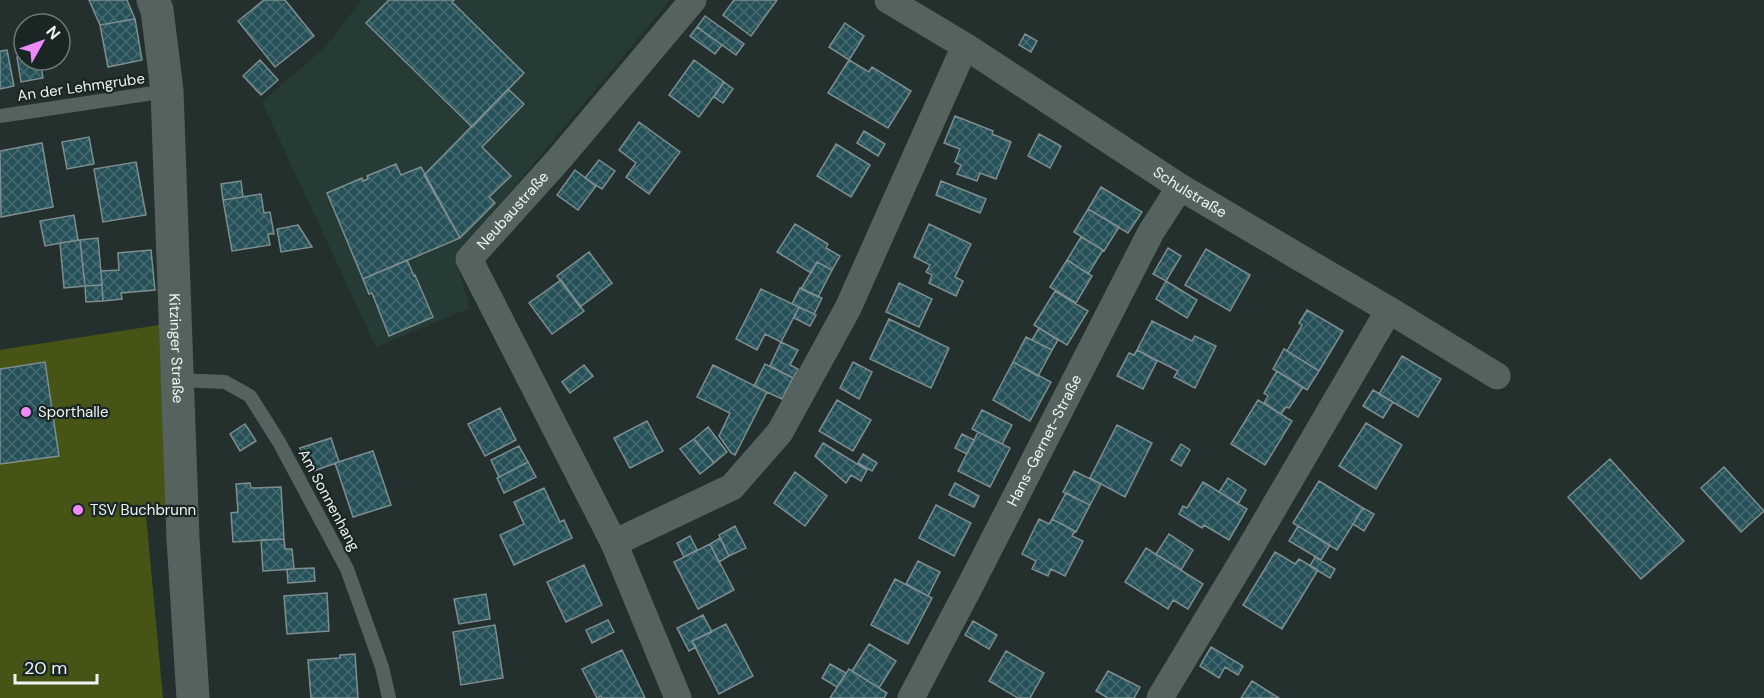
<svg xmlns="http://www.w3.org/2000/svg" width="1764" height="698" font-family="'DM Sans',sans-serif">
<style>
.built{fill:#263b36}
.grass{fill:#465516}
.building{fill:url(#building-cross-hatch);stroke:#7e8d8f;stroke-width:1.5}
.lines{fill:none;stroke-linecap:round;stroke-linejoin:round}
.service{stroke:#55635f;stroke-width:14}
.minor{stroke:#55635f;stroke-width:27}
.tertiary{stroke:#55635f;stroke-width:33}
.poi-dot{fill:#ed8cf9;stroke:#1a2624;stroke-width:2}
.labels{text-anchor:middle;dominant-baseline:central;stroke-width:4.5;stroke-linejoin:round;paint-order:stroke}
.street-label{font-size:15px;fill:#edf5f3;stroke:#1a2624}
.poi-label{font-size:15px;fill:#edf5f3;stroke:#1a2624;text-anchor:start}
</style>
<defs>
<pattern id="building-cross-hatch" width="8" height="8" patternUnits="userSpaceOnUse" patternTransform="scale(1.5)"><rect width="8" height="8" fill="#265158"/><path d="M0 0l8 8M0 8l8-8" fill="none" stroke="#466b70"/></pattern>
</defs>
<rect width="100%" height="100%" fill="#24302d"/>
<path class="built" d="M362,0H670L455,258L470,308L376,347L262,102L325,47Z"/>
<path class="grass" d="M159,325L166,505L146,515L163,698H0V350Z"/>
<path class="building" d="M89,0H127L135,19L100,25Z
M264,0H285L314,36L275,67L238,21Z
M389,0H454L452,2L524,73L472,127L366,23Z
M734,0H777L751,36L723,15Z
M705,16L744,44L736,55L697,27Z
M135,19L142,60L108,67L100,25Z
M845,23L864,36L849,60L829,47Z
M697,27L722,45L715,54L690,36Z
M1025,34L1037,41L1031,52L1019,45Z
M7,50L14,86L0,89V51Z
M24,56V60H40L43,78L21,82L17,57Z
M260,60L278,80L261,95L243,76Z
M694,60L724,82L699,117L669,95Z
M849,60L869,72L872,67L911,91L888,128L828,93Z
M724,82L733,89L723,103L714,97Z
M508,89L524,104L482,147L511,176L489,197L495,203L460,238L424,175Z
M955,116L993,131L992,134L1011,142L996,179L980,173L977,181L957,174L961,165L955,162L960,149L944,143Z
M639,122L680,152L649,194L626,177L636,163L619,150Z
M864,131L885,144L878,156L857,143Z
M1039,134L1061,146L1050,168L1028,156Z
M89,137L94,164L67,169L62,142Z
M42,143L53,207L1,217L0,151Z
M836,144L870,165L851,197L817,176Z
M599,160L615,171L602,189L585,178Z
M136,162L146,215L103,222L94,169Z
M396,164L401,175L421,167L460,238L363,279L327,193L362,178L363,181L368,179L367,176Z
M575,170L596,186L578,210L557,195Z
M241,181L243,197L223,200L221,184Z
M941,181L986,199L980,213L936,195Z
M1101,187L1142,212L1128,233L1088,209Z
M261,194L264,213L270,212L274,234H268L270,245L232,251L223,200Z
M1088,209L1119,227L1104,251L1074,232Z
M74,215L78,240L45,246L40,221Z
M795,224L828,244L826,248L840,256L832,270L817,262L811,273L777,252Z
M929,224L971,244L955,277L963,281L956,296L929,283L932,275L926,272L930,265L914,257Z
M298,225L312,247L281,252L277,229Z
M1081,237L1103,250L1088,274L1067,260Z
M98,238L102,285L85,286L80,240Z
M80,240L85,286L64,288L60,243Z
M1168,248L1181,256L1166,281L1153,274Z
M1206,249L1250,275L1230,311L1185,285Z
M151,250L155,290L121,293L122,299L103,301L101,271L119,270L118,253Z
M589,252L612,283L580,307L557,276Z
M407,260L414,276L415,275L433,317L389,336L372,293L369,294L363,279Z
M1067,260L1092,276L1076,303L1050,287Z
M817,262L832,270L818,297L801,289Z
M561,280L584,311L552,334L529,303Z
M1166,281L1197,300L1187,318L1156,299Z
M899,283L932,299L919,327L886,312Z
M102,285L103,301L86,302L85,286Z
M800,288L822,298L814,314L792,304Z
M761,289L799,307L781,342L765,334L757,350L736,339Z
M1055,291L1088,311L1067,345L1034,325Z
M799,307L816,315L810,326L794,318Z
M1307,310L1343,331L1319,371L1287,351L1302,325L1299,323Z
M889,319L949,348L931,388L870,359Z
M1152,321L1192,341L1195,336L1216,346L1195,388L1174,377L1178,371L1137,350Z
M1039,328L1058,340L1052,350L1032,340Z
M1026,337L1052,350L1038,376L1013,362Z
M781,342L798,350L790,365L798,369L793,378L770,366Z
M1284,349L1319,371L1307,390L1273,369Z
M1137,350L1157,361L1143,389L1117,376L1129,353L1134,355Z
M1402,356L1441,379L1418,417L1379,394Z
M45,362L59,456L0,464V369Z
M853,362L872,372L859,399L840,388Z
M1013,362L1051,382L1030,421L993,400Z
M765,364L793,378L782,399L754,386Z
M584,365L593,376L570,393L562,382Z
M713,365L767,392L735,455L731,453L719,436L730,413L697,397Z
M1277,371L1303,387L1289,408L1286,407L1281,414L1264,403L1268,396L1264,393Z
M1373,390L1393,402L1383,418L1363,406Z
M837,400L871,420L853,451L819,431Z
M1258,400L1292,421L1265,465L1231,444Z
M500,408L516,440L485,456L468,424Z
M982,410L1012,425L1002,444L972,429Z
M647,421L663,451L630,468L614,438Z
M1366,423L1402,445L1376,489L1339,466Z
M245,424L256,441L240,451L230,434Z
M1117,425L1152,443L1125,497L1090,478Z
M708,427L727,452L714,463L694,439Z
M978,432L1010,448L990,487L958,471Z
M962,434L974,440L967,454L955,448Z
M331,438L339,462L308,473L300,448Z
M694,439L714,463L700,474L680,449Z
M823,443L867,470L861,481L851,475L846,483L815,456Z
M1181,444L1190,450L1181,466L1171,460Z
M519,446L528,462L499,477L491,460Z
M373,451L391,505L353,517L335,463Z
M863,454L877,463L872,471L858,463Z
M1610,459L1684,541L1641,579L1568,497Z
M528,462L536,477L504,493L497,478Z
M1724,467L1764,511L1741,532L1701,488Z
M1074,471L1101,484L1090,505L1063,492Z
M795,472L827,496L805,526L774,503Z
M1228,478L1246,490L1238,504L1219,492Z
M1319,481L1363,508L1337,550L1293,523Z
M1203,482L1247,509L1229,540L1204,525L1202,528L1179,514L1183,506L1187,508Z
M250,483L251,488L281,487L284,539L233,542L231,513L238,512L236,484Z
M955,483L979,496L974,507L949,495Z
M544,488L560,522L564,520L572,538L514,565L500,535L524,524L514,502Z
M1066,493L1090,505L1076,532L1052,519Z
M936,505L971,523L954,556L919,538Z
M1363,508L1374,514L1364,531L1353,524Z
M1039,519L1049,524L1052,519L1075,531L1072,536L1083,541L1065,576L1051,569L1048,576L1032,569L1036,561L1022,554Z
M735,526L746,548L729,556L719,535Z
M1298,526L1330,545L1321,560L1289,541Z
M1169,534L1193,550L1181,570L1156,554Z
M690,536L697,550L684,557L677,543Z
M720,538L729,556L719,562L710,544Z
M284,539L285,549H292L294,569L263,571L261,540Z
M710,544L734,590L698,609L674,562Z
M1146,548L1203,584L1188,609L1173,600L1168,609L1125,582Z
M1275,552L1295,564L1299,559L1318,570L1282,629L1243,605Z
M1315,557L1335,569L1330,578L1310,566Z
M918,561L940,572L928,596L906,584Z
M584,565L602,605L566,622L547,582Z
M314,568L315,581L288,583L287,569Z
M895,579L932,598L908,644L871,625Z
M327,593L329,631L287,634L284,596Z
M486,594L490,619L459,624L454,599Z
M703,615L712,632L692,641L696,647L689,651L677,628Z
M608,620L614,632L592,643L586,630Z
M973,621L997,635L989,649L965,635Z
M726,624L753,676L719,694L692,641Z
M495,625L503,678L461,685L453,632Z
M869,644L896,661L879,688L852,671Z
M1211,647L1243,666L1238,675L1225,667L1219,678L1200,666Z
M622,650L645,698H602L601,696L597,698L582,669Z
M1006,651L1044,673L1030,698H1018L989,681Z
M355,654L358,698H311L308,660L340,658V655Z
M830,664L846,673L837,687L822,678Z
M849,669L887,693L884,698H830Z
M1108,671L1140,687L1134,698H1108L1096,691Z
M1252,681L1279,698H1241Z"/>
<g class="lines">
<path class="service" d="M0,116L167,91
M177,380L225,382L250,396L279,442L347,569L382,667L389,698"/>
<g class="minor">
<path id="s1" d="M888,0L965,46L1180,187L1389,310L1497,376"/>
<path d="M614,543L732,487L780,432L848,308L965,46"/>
<path id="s2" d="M678,698L614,543L469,259L560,158L693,0"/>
<path id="s3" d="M911,698L971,584L1151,232L1180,187"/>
<path d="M1160,698L1249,550L1389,310"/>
</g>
<path class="tertiary" id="s4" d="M153,0L157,10L167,91L183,539L193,698"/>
</g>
<g class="poi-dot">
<circle cx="26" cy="412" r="6"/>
<circle cx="78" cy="510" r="6"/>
</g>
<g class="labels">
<g class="street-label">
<text transform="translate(81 87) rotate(-8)">An der Lehmgrube</text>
<text stroke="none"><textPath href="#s1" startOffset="358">Schulstraße</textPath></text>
<text stroke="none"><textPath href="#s2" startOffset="552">Neubaustraße</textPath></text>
<text stroke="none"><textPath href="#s4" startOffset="350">Kitzinger Straße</textPath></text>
<text stroke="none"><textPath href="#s3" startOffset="290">Hans-Gernet-Straße</textPath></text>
<text transform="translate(329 500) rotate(62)">Am Sonnenhang</text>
</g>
<g class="poi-label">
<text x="38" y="412">Sporthalle</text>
<text x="90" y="510">TSV Buchbrunn</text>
</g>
</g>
<g transform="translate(42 42) rotate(50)"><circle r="28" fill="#1a2624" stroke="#6e7977" stroke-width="1.5"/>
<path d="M0-4.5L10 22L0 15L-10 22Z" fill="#ed8cf9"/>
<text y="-9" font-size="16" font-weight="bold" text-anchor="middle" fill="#edf5f3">N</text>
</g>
<path d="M15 674v9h82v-9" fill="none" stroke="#edf5f3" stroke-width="3"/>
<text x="24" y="674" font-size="18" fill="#edf5f3" stroke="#1a2624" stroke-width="4.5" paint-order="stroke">20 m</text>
</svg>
